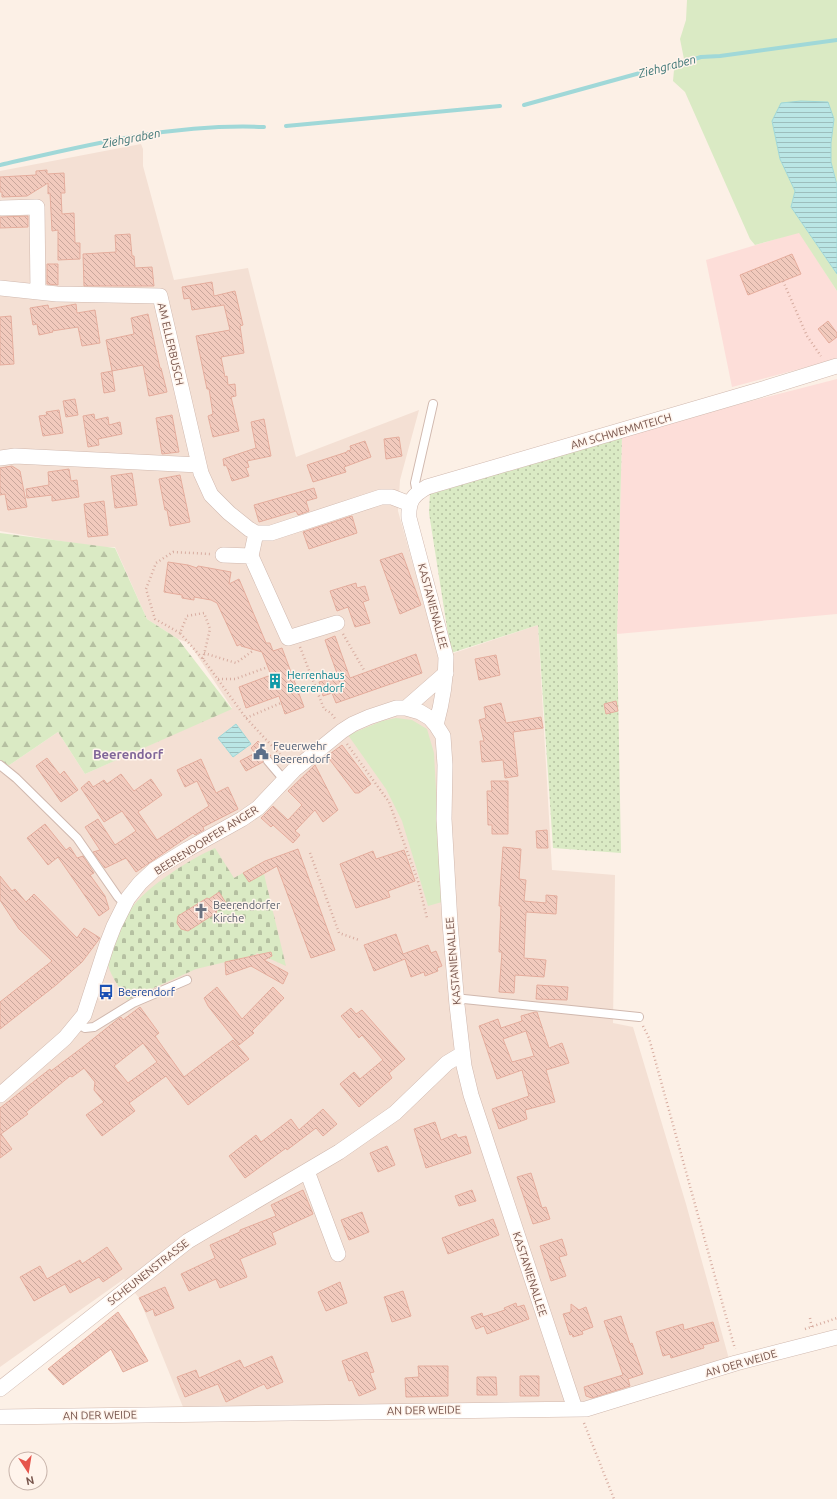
<svg xmlns="http://www.w3.org/2000/svg" width="837" height="1499" font-family="Ubuntu,sans-serif">
<style>
.residential{fill:#f4e0d4}
.commercial{fill:#fdded9}
.grass{fill:#daeac4}
.forest{fill:url(#forest-firs)}
.cemetery{fill:url(#cemetery-stones)}
.park{fill:url(#park-dots)}
.water{fill:url(#water-rules);stroke:#a0d8d8}
.lines{fill:none;stroke-linecap:round;stroke-linejoin:round}
.stream{stroke:#a0d8d8;stroke-width:4}
.building{fill:url(#building-back-hatch);stroke:#e5ad9d;fill-rule:evenodd}
.lane-casing{stroke:#d0b8ae;stroke-width:10}
.street-casing{stroke:#d0b8ae;stroke-width:16}
.path{stroke:#d7aca0;stroke-width:2.5;stroke-dasharray:1 3;stroke-linecap:butt}
.lane{stroke:#fff;stroke-width:8}
.street{stroke:#fff;stroke-width:15}
.labels{text-anchor:middle;dominant-baseline:central;stroke-width:3;stroke-linejoin:round;paint-order:stroke}
.street-label{font-size:11px;fill:#76534a;stroke:#fff4ec}
.culture-label{font-size:11px;fill:#0d838f;stroke:#fff4ec;text-anchor:start}
.service-label{font-size:11px;fill:#4e5e75;stroke:#fff4ec;text-anchor:start}
.worship-label{font-size:11px;fill:#5b616d;stroke:#fff4ec;text-anchor:start}
.transit-label{font-size:11px;fill:#164399;stroke:#fff4ec;text-anchor:start}
.water-label{font-size:12px;font-style:italic;fill:#3b7474;stroke:#fff4ec}
.quarter-label{font-size:13px;font-weight:bold;fill:#806699;stroke:#fff4ec}
</style>
<defs>
<pattern id="forest-firs" width="22" height="20" patternUnits="userSpaceOnUse"><rect width="22" height="20" fill="#daeac4"/><path d="M5 1l3.5 6h-7zM16 11l3.5 6h-7z" fill="#b5c0a1"/></pattern>
<pattern id="cemetery-stones" width="16" height="16" patternUnits="userSpaceOnUse"><rect width="16" height="16" fill="#daeac4"/><path d="M2 7V4a2 2 0 0 1 4 0v3zM10 15v-3a2 2 0 0 1 4 0v3z" fill="#b5c0a1"/></pattern>
<pattern id="park-dots" width="8" height="8" patternUnits="userSpaceOnUse"><rect width="8" height="8" fill="#daeac4"/><path d="M2 2h.1M6 6h.1" fill="none" stroke="#b5c0a1" stroke-width="1.8" stroke-linecap="round"/></pattern>
<pattern id="water-rules" width="6" height="5" patternUnits="userSpaceOnUse"><rect width="6" height="5" fill="#bae6e5"/><path d="M0 2.5h6" fill="none" stroke="#9cbdbc"/></pattern>
<pattern id="building-back-hatch" width="6" height="6" patternUnits="userSpaceOnUse"><rect width="6" height="6" fill="#f2cabd"/><path d="M-1 5l2 2M0 0l6 6M5-1l2 2" fill="none" stroke="#c9a79c"/></pattern>
</defs>
<rect width="100%" height="100%" fill="#fcf0e6"/>
<path class="residential" d="M141,144L143,149V166L174,280L248,268L296,457L419,410L400,480L398,511L439,658L538,625L552,870L615,875L613,1023L633,1027L686,1204L729,1359L588,1403L183,1407L139,1298L124,1279L0,1367V766H8L58,732L85,774L232,708L189,643L178,639L147,619L115,547H100L47,539L0,531V171Z"/>
<path class="commercial" d="M799,232L837,291V359L732,387L706,260Z
M837,379V614L617,634L622,434Z"/>
<path class="grass" d="M687,0H837V185L831,163V143L834,119L772,121L780,159L795,191L791,207L837,274V291L799,233L755,245L750,239L685,92L673,81L674,70L685,64L680,39L686,20Z
M396,718L412,720L427,729L434,753L442,902L428,906L402,821L386,789L348,735L382,721Z"/>
<path class="forest" d="M0,533L115,548L147,619L178,639L232,709L85,774L58,732L8,766H0Z"/>
<path class="cemetery" d="M215,848L234,878L258,864L264,874L286,966L257,953L255,955L196,969L127,1000C121,989 111,977 108,965C107,956 113,944 117,936C121,927 125,917 131,909C147,886 189,860 215,848Z"/>
<path class="park" d="M622,434L617,634L621,853L553,848L538,625L451,653L429,513L430,492Z"/>
<path class="water" d="M801,101L828,102L834,119L831,143V162L837,185V274L791,207L795,191L780,159L772,121L781,103Z
M236,724L251,744L233,757L218,738Z"/>
<g class="lines">
<path class="stream" d="M524,105L640,73L669,67L701,57L720,56L837,40
M286,126L500,106
M0,165C87,145 174,123 264,127"/>
</g>
<path class="building" d="M47,170V174L64,173L65,193H61L62,214L74,213L75,243H80V259L58,260V230L52,231L50,193L48,194V183L27,196L2,197V192H0V177L36,175V171Z
M28,216V227L0,228V217Z
M130,234L132,256H134L135,268L152,267L154,286H84L83,254L116,252L115,235Z
M792,254L801,274L748,295L740,275Z
M47,264H58V285L47,284Z
M212,282L214,296L235,291L243,325L240,326L244,353L221,357L225,377L227,376L228,385L235,384L236,396L231,397L239,431L213,437L208,416L213,414L209,389H207L196,336L230,330L224,305L192,310L190,298L184,299L182,287Z
M76,304L77,313L95,310L100,343L82,346L78,327L52,331L53,332L39,335L37,324L33,325L30,308L48,305L49,309Z
M148,314L160,368H161L167,392L149,396L143,365L112,371L106,340L134,334L131,318Z
M11,316L14,364L0,365V317Z
M828,321L837,333V337L829,343L818,329Z
M112,371L115,391L104,393L101,373Z
M75,399L78,415L66,417L63,401Z
M59,410L63,433L43,436L39,416L47,415L46,412Z
M94,414L95,420L108,417L109,425L120,422L122,434L98,439L99,445L88,447L83,416Z
M172,415L179,452L162,454L156,418Z
M264,419L271,456L247,461L249,467L246,468L249,476L232,481L228,469L226,465L224,466L223,459L256,448L251,422Z
M399,437L402,456L386,459L384,439Z
M365,441L371,457L344,467L346,472L313,482L307,465L347,452V451L351,450L350,446Z
M12,466L20,471L27,507L8,510L5,494L0,495V468Z
M69,469L71,481L77,480L79,497L52,501V495L27,498L26,489L49,485L48,472Z
M132,473L137,505L115,508L111,476Z
M180,475L190,522L170,526L167,510H165L159,479Z
M314,488L317,498L306,501L309,511L298,515L296,511L259,522L254,505Z
M104,501L108,535L88,537L84,504Z
M352,516L357,533L309,549L303,532Z
M402,553L421,605L400,614L380,560Z
M168,562L188,565L197,568L198,566L231,572L229,584L239,579L266,643H270L273,651L282,648L304,707L285,714L279,696L246,708L239,687L271,675L262,652L241,646V644L237,646L217,603L211,600L194,597V600L182,598V595L164,592Z
M356,583L357,588L365,586L369,600L363,602L370,623L355,627L348,607L337,611L330,591Z
M335,636L350,678L416,654L422,673L336,703L332,693L323,696L319,682L338,676L325,640Z
M496,655L500,675L479,680L475,659Z
M616,701L618,711L606,714L604,704Z
M501,703L506,723L541,717L543,728L513,732L518,776L505,778L503,760L482,762L480,741H484L479,720L486,718L484,707Z
M258,741L271,756L265,757L263,762L246,771L240,761L255,753L251,748Z
M342,745L371,784L359,793H355L327,756Z
M47,758L60,775L64,771L78,790L61,802L36,766Z
M201,759L216,793L228,787L238,809L203,827L204,830L195,835L193,833L136,872L126,858L105,868L93,852L100,850L85,827L98,819L115,845L136,831L122,811L104,822L81,788L89,781L93,787L104,780L107,784L121,774L134,791L151,779L162,795L138,812L157,840L209,806L197,781L185,787L177,770Z
M315,765L338,810L323,822L315,810L295,831L300,835L293,843L273,825L271,827L261,818L273,806L288,820L302,805L288,791Z
M491,781H508V834H492V825H488L487,791H492Z
M45,824L66,850L70,847L77,858L83,856L94,873L90,875L105,896L109,909L99,916L58,857L48,865L27,838Z
M547,830L548,848H537L536,831Z
M503,847L521,849L519,879L526,880L524,901L546,903V895L557,896L556,914L526,912L524,958L546,960L544,977L515,975L514,993L499,992L502,952H499L501,906H499Z
M298,849L335,950L311,958L277,866L249,882L243,873L265,861Z
M404,850L415,881L388,891L390,897L356,908L340,864L373,851L376,859Z
M0,876L12,891L15,889L26,902L34,894L77,938L84,928L100,938L82,962L56,985L0,1029V1002L52,961L19,929L0,900Z
M219,892L226,903L217,910L216,913L188,931L181,929L177,923L178,916L207,898L209,899Z
M396,934L403,954L428,945L431,953L436,951L442,966L437,968L438,971L425,976L424,972L411,977L405,959L374,971L364,945Z
M271,952L272,956L264,960L288,973L283,984L251,966L226,975L225,962Z
M537,985L568,987L567,1000L536,999Z
M217,987L242,1019L273,987L284,998L252,1031L254,1033L239,1045L208,1006L204,998Z
M140,1007L159,1033L155,1036L184,1077L233,1040L249,1059L188,1105L166,1076L129,1103L135,1111L102,1136L86,1115L104,1102L94,1090L95,1082L84,1068L72,1077L70,1076L26,1112L28,1114L1,1134L12,1149L0,1158V1108L50,1069L51,1071L83,1047L118,1019L121,1017L123,1020ZM143,1043L157,1062L128,1083L114,1066Z
M351,1008L356,1014L362,1010L405,1059L389,1073L392,1078L359,1107L340,1084L354,1072L360,1079L383,1060L362,1035L359,1038L341,1016Z
M535,1012H537L549,1048L562,1043L569,1063L546,1070L555,1102L525,1110L527,1119L499,1129L492,1109L529,1096L522,1070L497,1079L479,1026L498,1019L501,1028L522,1021L521,1016ZM526,1031L534,1056L512,1062L503,1039Z
M323,1109L337,1124L323,1136L316,1128L287,1150L286,1148L245,1178L229,1156L256,1135L261,1142L291,1119L299,1130Z
M435,1122L441,1140L456,1134L458,1138L466,1136L471,1153L426,1168L414,1129Z
M387,1146L395,1165L378,1172L370,1153Z
M531,1173L542,1208L546,1207L550,1219L533,1224L517,1177Z
M303,1190L313,1214L272,1233L276,1244L240,1259L247,1277L220,1288L216,1279L189,1291L181,1274L215,1258L210,1245L240,1232V1230L276,1216L271,1205Z
M472,1190L476,1201L459,1206L455,1196Z
M362,1212L369,1232L349,1240L341,1220Z
M493,1219L499,1235L448,1254L442,1238Z
M562,1239L567,1255L559,1257L566,1276L551,1281L540,1246Z
M107,1247L122,1269L103,1282L99,1277L70,1293L65,1284L34,1301L20,1277L40,1266L47,1279L80,1260L82,1264Z
M340,1282L347,1303L326,1311L318,1292Z
M165,1287L174,1308L155,1316L153,1309L146,1312L139,1298Z
M403,1291L411,1316L392,1322L384,1297Z
M516,1303L517,1307L524,1305L529,1319L487,1334L484,1326L476,1329L471,1317L482,1313L483,1317L505,1310L504,1308Z
M571,1304L579,1310L586,1307L593,1327L582,1331L583,1334L573,1337L572,1334L570,1335L563,1314L571,1312Z
M118,1312L132,1333L148,1361L123,1372L111,1349L63,1385L48,1369Z
M621,1316L630,1344L632,1343L643,1374L628,1379L630,1386L592,1398L586,1396L584,1387L623,1375L604,1321Z
M713,1322L719,1341L703,1345L704,1348L671,1358L670,1354L663,1356L656,1332L683,1324L684,1330Z
M367,1352L374,1372L370,1373L376,1389L359,1396L352,1380L349,1381L342,1361Z
M272,1356L283,1382L267,1389L264,1384L226,1402L218,1384L185,1397L177,1377L196,1370L199,1378L240,1360L244,1368Z
M418,1366H448V1396L406,1397L405,1378L419,1377Z
M520,1376H539V1396H520Z
M477,1377H496L497,1395H477Z"/>
<g class="lines">
<defs>
<path id="lane" d="M417,493L415,483L433,404
M268,761L285,781
M0,765L16,778L77,838L118,897L125,904
M456,999H464L639,1017
M77,1023L85,1028L94,1027L133,1003L187,980"/>
<path id="street" d="M2,208L37,207L38,292
M0,288L57,294L160,296L201,473L211,495L229,513L249,529L256,533H271L381,497H392L410,504
M0,458L15,456L199,465
M256,533L251,556L288,638L337,623
M223,555L251,556
M406,708L446,673
M436,725C442,703 446,680 446,657L409,518C408,501 413,495 427,487L756,391L837,366
M0,1095L65,1038L84,1015L107,944L114,926L128,898L140,883L154,870L188,849L242,819L258,808L294,770L342,731L353,724L369,717L396,708H406L420,712L430,718L436,725L443,736L445,765L444,819L450,923L457,1005L464,1066L471,1095L575,1409
M307,1171L338,1254
M0,1389L188,1241L339,1152L395,1113L447,1063L462,1054
M0,1417L586,1409L736,1363L837,1337"/>
</defs>
<use href="#lane" class="lane-casing"/>
<use href="#street" class="street-casing"/>
<path class="path" d="M783,281L807,336L821,356
M180,633L155,619L146,589L156,563L173,552L211,554
M343,634L364,670
M300,647L324,709L331,713L336,720
M204,653L236,663L254,650
M203,659L210,629L204,613L187,616L180,633L203,659L246,718L286,761
M218,679H235L268,667
M246,718L281,703
M347,744L389,802L418,881L427,918
M310,853L339,933L359,940
M643,1026L649,1038L735,1349
M810,1318L812,1329
M805,1329L837,1318
M584,1423L614,1499"/>
<use href="#lane" class="lane"/>
<use href="#street" class="street"/>
</g>
<defs>
<symbol id="building-bare" viewBox="-9 -9 18 18"><path d="M-4-6H4V6H1V3H-1V6H-4ZM-2.5-4.3h1.7v1.8h-1.7ZM.8-4.3h1.7v1.8H.8ZM-2.5-1h1.7V.8h-1.7ZM.8-1h1.7V.8H.8Z" fill="#0f9aa8" stroke="#fff4ec" stroke-width="2.5" paint-order="stroke"/></symbol>
<symbol id="civic-bare" viewBox="-9 -9 18 18"><path d="M-.6-6.5H3V-4.5H.6V-3L4-1V1h2V6H-6V1h2V-1L-.6-3ZM-1.2 2.5V6h2.4V2.5Z" fill="#5c6f8a" stroke="#fff4ec" stroke-width="2.5" paint-order="stroke"/></symbol>
<symbol id="church-bare" viewBox="-9 -9 18 18"><path d="M-1.2-6h2.4v3.5h3.3v2.4h-3.3V6h-2.4V-.1h-3.3v-2.4h3.3Z" fill="#6b7280" stroke="#fff4ec" stroke-width="2.5" paint-order="stroke"/></symbol>
<symbol id="bus-bare" viewBox="-9 -9 18 18"><path d="M-5-6H5V4H4V6H2V4H-2V6H-4V4H-5ZM-3.5-4V0h7V-4ZM-3.5 1.2v1.5H-2V1.2ZM2 1.2v1.5H3.5V1.2Z" fill="#1a4fb4" stroke="#fff4ec" stroke-width="2.5" paint-order="stroke"/></symbol>
</defs>
<g fill-rule="evenodd">
<use href="#building-bare" x="264" y="670" width="22" height="22"/>
<use href="#civic-bare" x="250" y="741" width="22" height="22"/>
<use href="#church-bare" x="190" y="900" width="22" height="22"/>
<use href="#bus-bare" x="95" y="981" width="22" height="22"/>
</g>
<g class="labels">
<g class="street-label">
<text transform="translate(171 344) rotate(77)">AM ELLERBUSCH</text>
<text transform="translate(621 431) rotate(-16)">AM SCHWEMMTEICH</text>
<text transform="translate(433 606) rotate(75)">KASTANIENALLEE</text>
<text transform="translate(206 840) rotate(-32)">BEERENDORFER ANGER</text>
<text transform="translate(453 961) rotate(-95)">KASTANIENALLEE</text>
<text transform="translate(148 1272) rotate(-38)">SCHEUNENSTRASSE</text>
<text transform="translate(530 1274) rotate(72)">KASTANIENALLEE</text>
<text transform="translate(741 1363) rotate(-16)">AN DER WEIDE</text>
<text transform="translate(424 1410) rotate(-1)">AN DER WEIDE</text>
<text transform="translate(100 1415) rotate(-1)">AN DER WEIDE</text>
</g>
<g class="culture-label">
<text x="287" y="675">Herrenhaus<tspan x="287" dy="13">Beerendorf</tspan></text>
</g>
<g class="service-label">
<text x="273" y="746">Feuerwehr<tspan x="273" dy="13">Beerendorf</tspan></text>
</g>
<g class="worship-label">
<text x="213" y="905">Beerendorfer<tspan x="213" dy="13">Kirche</tspan></text>
</g>
<g class="transit-label">
<text x="118" y="992">Beerendorf</text>
</g>
<g class="water-label">
<text transform="translate(667 66) rotate(-15)">Ziehgraben</text>
<text transform="translate(131 138) rotate(-11)">Ziehgraben</text>
</g>
<g class="quarter-label">
<text x="128" y="754">Beerendorf</text>
</g>
</g>
<g transform="translate(28 1471) rotate(168)"><circle r="19" fill="#fff4ec" stroke="#c8b4ab"/>
<path d="M0-3L7 15L0 10L-7 15Z" fill="#e6544b"/>
<text y="-6" font-size="11" font-weight="bold" text-anchor="middle" fill="#76534a">N</text>
</g>
</svg>
